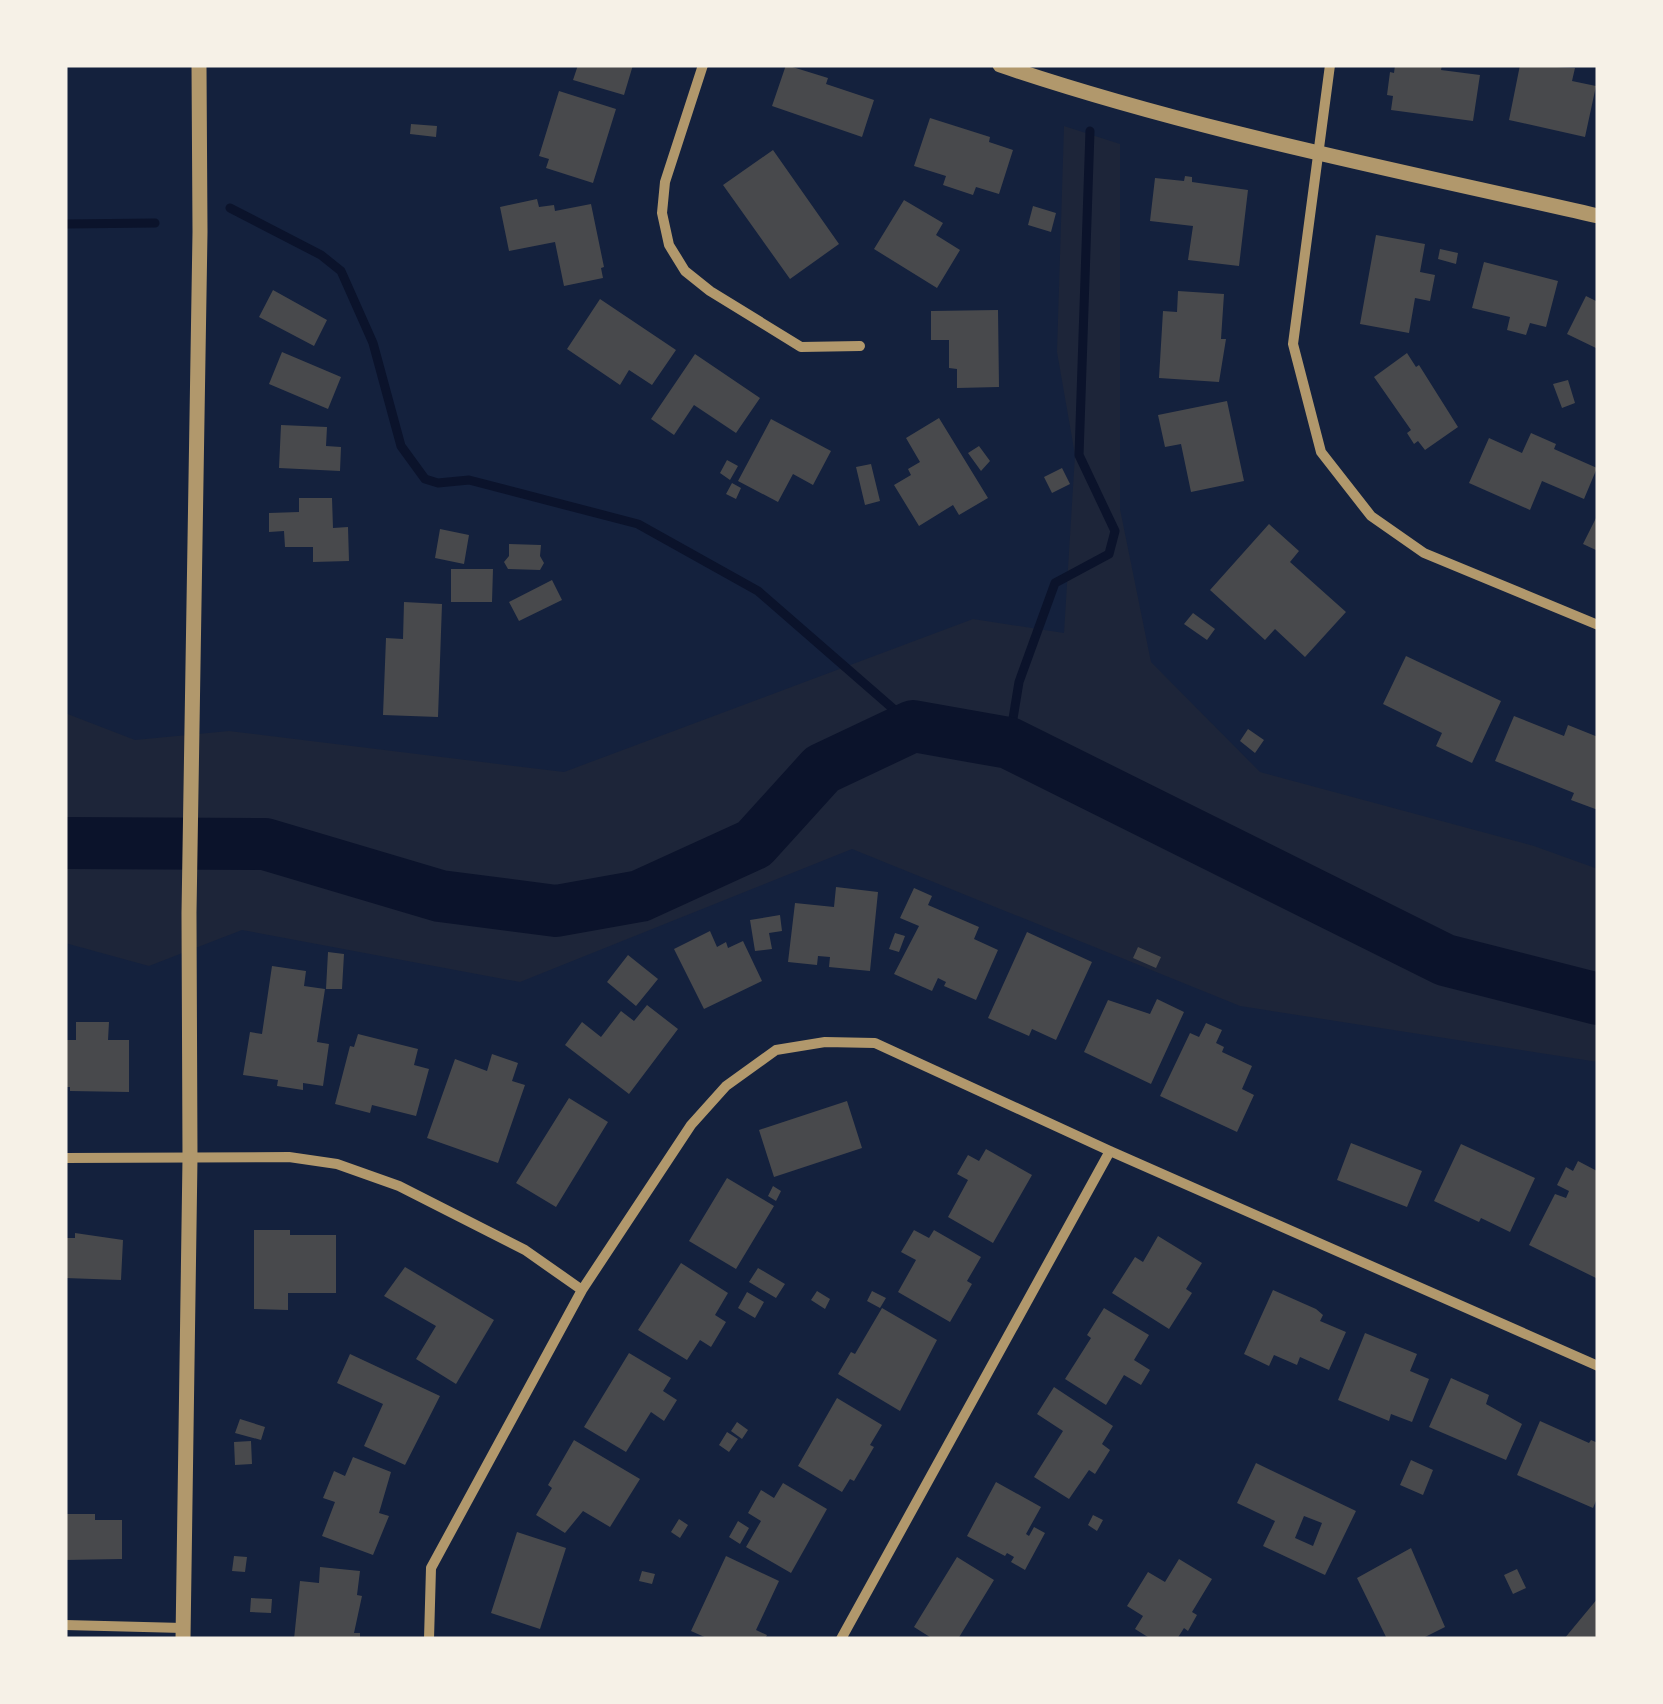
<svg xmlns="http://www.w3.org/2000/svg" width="1663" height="1704" font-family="Roboto,sans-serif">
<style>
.green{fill:#1d2539}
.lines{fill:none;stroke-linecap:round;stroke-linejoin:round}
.stream{stroke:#0b132b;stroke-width:9}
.river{stroke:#0b132b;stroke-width:52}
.building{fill:#48494c;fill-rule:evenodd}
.minor{stroke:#b1986c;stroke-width:10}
.tertiary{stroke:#b1986c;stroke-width:15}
</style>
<rect width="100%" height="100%" fill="#14213d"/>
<path class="green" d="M1064,126L1120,144V509L1151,662L1260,772L1534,846L1598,869V1062L1240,1006L852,849L520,982L242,930L149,966L65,943V713L135,740L229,731L564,772L973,619L1064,633L1075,455L1057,352Z"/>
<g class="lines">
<path class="stream" d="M230,208L321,255L341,271L373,343L401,446L425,479L438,483L469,480L638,524L758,591L913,726
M65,224L155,223
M1009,743L1019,682L1055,583L1109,554L1115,531L1079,455L1090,131"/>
<path class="river" d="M65,843L265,844L440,896L556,911L640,896L754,844L822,769L913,726L1009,743L1445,960L1598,999"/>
</g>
<path class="building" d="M578,65H633L624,95L573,80Z
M786,65L828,78L826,84L874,100L862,137L772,106Z
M1395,65H1442L1441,70L1480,75L1473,121L1391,110L1393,96L1387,95L1390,72L1394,73Z
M1520,65L1575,68L1572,81L1596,86L1585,137L1509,120Z
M559,91L616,109L593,183L546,168L549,159L539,156Z
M930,118L990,137L989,142L1013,150L999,194L976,187L973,195L943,185L946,176L914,166Z
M411,124L437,126L436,137L410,134Z
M773,150L839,244L790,279L723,185Z
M1185,176L1192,177V182L1248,190L1239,266L1188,260L1193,226L1150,221L1155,178L1184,181Z
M537,199L539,207L554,205L555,211L591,204L604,267L601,268L603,278L564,286L555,242L509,251L500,207Z
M904,200L943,223L936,235L960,250L937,288L874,249Z
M1033,206L1056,213L1051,232L1028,225Z
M1376,235L1425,244L1420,272L1435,275L1430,301L1415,298L1409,333L1360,324Z
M1440,249L1458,253L1456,264L1438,259Z
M1484,262L1558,281L1546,327L1530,323L1526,335L1507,330L1510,317L1472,308Z
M273,290L327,320L314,346L259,317Z
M1178,291L1224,294L1221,339H1226L1219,382L1159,378L1163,311L1177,312Z
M1586,296L1598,302V349L1567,334Z
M600,299L676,350L652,385L629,370L620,385L567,349Z
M998,310L999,387L957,388V369L949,368V340H931V311Z
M282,352L341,377L328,409L269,384Z
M1407,353L1416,367L1419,365L1458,427L1425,450L1418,441L1414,444L1407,433L1411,430L1374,377Z
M695,354L760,398L736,433L694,405L674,435L651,419Z
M1568,380L1575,403L1562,408L1553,384Z
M1227,401L1244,481L1191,492L1181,444L1165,447L1158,415Z
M939,418L988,498L959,515L953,505L919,526L894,485L911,475L908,469L920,462L906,438Z
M771,419L831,451L813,485L793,474L778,502L738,481Z
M281,425L327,427L326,446L341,447L340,471L279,468Z
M1531,433L1556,444L1554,449L1597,468L1584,499L1542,481L1530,510L1469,483L1489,438L1522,453Z
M979,446L990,461L981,471L968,453Z
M727,460L738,466L730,480L720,473Z
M871,464L880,501L865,505L856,467Z
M1062,468L1070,484L1052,493L1044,477Z
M732,483L741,488L736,499L726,494Z
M299,498H332L333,528L348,527L349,561L313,562V547H285L284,531L269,532V513L299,512Z
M1598,514V551L1583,544Z
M1269,524L1299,551L1290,562L1346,612L1305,657L1275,629L1265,640L1210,590Z
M440,529L469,535L464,564L435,558Z
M509,544L541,545L540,556L544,563L540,570L508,569L504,562L509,556Z
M451,569H493L492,602H451Z
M552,580L562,600L519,621L509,602Z
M404,602L442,604L438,717L383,715L386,638L403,639Z
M1193,613L1215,629L1207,640L1184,624Z
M1406,656L1501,701L1472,763L1436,746L1442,733L1383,704Z
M1514,716L1564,736L1568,725L1598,737V810L1571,800L1574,793L1495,761Z
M1248,729L1264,740L1255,753L1240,741Z
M836,887L878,892L870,971L829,967L830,957L818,956L817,965L788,962L795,903L834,907Z
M914,888L932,896L928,905L979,927L974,939L998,950L976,1000L944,986L946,982L938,978L932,991L894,974L919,926L900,918Z
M780,915L782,931L769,933L772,949L755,951L750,920Z
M710,931L717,947L726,942L728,948L743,941L762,981L704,1009L674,949Z
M1027,932L1092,962L1056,1040L1032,1029L1029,1036L988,1018Z
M895,933L905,936L899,952L889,949Z
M1138,947L1161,957L1156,968L1133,958Z
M328,952L344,954L342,989H326Z
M628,955L658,979L636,1006L607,982Z
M272,966L306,971L304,986L325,989L317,1042L329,1044L323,1086L303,1083V1090L277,1086L278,1080L243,1075L250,1032L262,1034Z
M1157,999L1184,1012L1151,1084L1084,1052L1108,1000L1150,1014Z
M647,1005L678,1029L629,1094L565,1045L582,1022L601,1037L621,1011L634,1021Z
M76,1022H109L108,1040H129V1092L70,1091V1087H65V1040H76Z
M1206,1023L1222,1030L1216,1043L1224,1047L1222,1052L1252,1066L1242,1089L1254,1095L1237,1132L1160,1096L1190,1033L1199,1037Z
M358,1034L418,1049L414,1065L429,1069L416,1116L372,1105L370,1113L335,1104L350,1046L354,1047Z
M492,1054L518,1063L512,1081L525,1085L498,1163L427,1138L455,1059L487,1071Z
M569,1098L608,1122L556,1207L516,1183Z
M847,1101L862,1148L774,1177L759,1130Z
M1351,1143L1422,1171L1407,1207L1337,1180Z
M1461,1144L1535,1178L1510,1232L1481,1218L1479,1222L1434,1201Z
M986,1149L1032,1175L993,1243L948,1217L968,1180L957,1174L968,1155L979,1161Z
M1578,1161L1597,1171L1598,1176V1279L1529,1245L1555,1194L1566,1198L1569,1191L1557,1185L1566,1167L1573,1171Z
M727,1178L774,1206L736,1269L689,1241Z
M773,1186L781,1191L776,1201L768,1196Z
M254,1230H290V1235H336V1293H288V1310L254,1309Z
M914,1230L929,1238L934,1230L981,1257L967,1281L972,1284L950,1322L898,1292L916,1260L901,1252Z
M75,1233L123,1240L121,1280L65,1278V1238H75Z
M1158,1236L1202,1263L1186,1289L1192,1293L1169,1329L1112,1293L1135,1257L1143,1262Z
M681,1263L728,1293L715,1315L726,1322L711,1347L700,1340L687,1360L638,1330Z
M405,1267L494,1320L456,1384L416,1359L436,1326L384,1296Z
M758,1268L785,1284L776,1298L749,1282Z
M1273,1290L1316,1309L1323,1315L1320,1321L1346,1332L1329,1370L1300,1357L1297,1365L1274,1355L1269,1366L1244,1354Z
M817,1291L830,1299L825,1309L811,1300Z
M872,1291L886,1298L880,1308L867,1301Z
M747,1292L764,1302L755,1318L738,1308Z
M882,1308L937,1340L900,1411L838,1374L851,1352L855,1354Z
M1104,1308L1149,1335L1134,1360L1150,1370L1141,1385L1124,1375L1106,1405L1065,1379L1091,1338L1087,1335Z
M1365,1333L1417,1354L1410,1371L1429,1379L1412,1422L1391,1414L1389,1421L1338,1400Z
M629,1353L671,1378L663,1391L677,1400L664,1421L651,1412L626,1452L584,1427Z
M350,1354L440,1396L405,1465L364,1446L383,1404L337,1383Z
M1451,1378L1489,1395L1486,1404L1522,1424L1506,1460L1429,1427Z
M1054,1387L1113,1426L1102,1444L1110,1450L1095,1474L1089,1470L1069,1499L1034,1477L1063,1431L1037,1414Z
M837,1398L882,1425L870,1445L874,1447L854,1481L850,1479L842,1492L798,1466Z
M240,1419L265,1427L261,1440L235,1433Z
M1540,1421L1589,1443L1591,1440L1598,1443V1496L1593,1508L1517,1475Z
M737,1422L748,1430L742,1439L731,1431Z
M727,1432L738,1439L729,1452L719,1445Z
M574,1440L640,1479L610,1527L583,1511L565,1533L536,1515L552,1488L548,1485Z
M251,1441L252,1464L235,1465L234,1442Z
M353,1457L391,1472L379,1513L389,1516L373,1555L322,1536L335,1502L323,1498L334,1471L345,1476Z
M1411,1460L1433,1470L1423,1495L1400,1485Z
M1256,1463L1356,1511L1325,1575L1263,1546L1275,1521L1237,1503ZM1304,1516L1322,1523L1313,1546L1295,1538Z
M996,1482L1041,1507L1026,1534L1029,1536L1034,1527L1045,1533L1025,1570L1011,1562L1014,1557L1007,1553L1005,1556L967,1536Z
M783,1483L827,1509L791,1573L746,1547L761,1521L748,1513L761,1490L774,1498Z
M65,1514H95V1520H122V1559L65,1560Z
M1093,1515L1103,1520L1097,1531L1088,1525Z
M679,1519L688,1525L680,1538L671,1532Z
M738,1521L749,1528L740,1544L729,1537Z
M517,1532L566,1548L540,1629L491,1613Z
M1411,1548L1445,1627L1421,1639H1387L1357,1578Z
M234,1556L247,1557L245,1572L232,1571Z
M726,1556L779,1581L756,1630L767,1635L765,1639H709L691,1631Z
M957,1557L994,1580L958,1639H933L914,1627Z
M1179,1559L1212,1579L1192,1612L1197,1615L1188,1631L1184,1628L1177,1639H1151L1135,1629L1143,1616L1127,1606L1148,1572L1165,1582Z
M320,1567L360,1571L357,1595L362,1596L354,1633H360V1639H294L300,1581L319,1583Z
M1517,1569L1526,1588L1513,1594L1504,1575Z
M642,1571L655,1574L652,1584L639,1581Z
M251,1598L272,1599L271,1613L250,1612Z
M1598,1598V1639H1564Z"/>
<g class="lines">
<path class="minor" d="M703,65L665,182L662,213L669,245L685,271L710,291L801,347L860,346
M1330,65L1293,344L1321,452L1371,516L1424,553L1598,625
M65,1158L289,1157L337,1164L399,1186L525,1250L582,1290
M65,1625L183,1628
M429,1639L431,1568L582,1290L691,1125L726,1086L776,1050L825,1042L875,1043L1110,1151L1598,1366
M841,1639L1110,1151"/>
<path class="tertiary" d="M1000,65C1195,131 1398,170 1598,216
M183,1639L190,1158L189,913L200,232L199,65"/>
</g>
<rect width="1663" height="1704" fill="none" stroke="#f6f1e7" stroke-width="135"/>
</svg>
